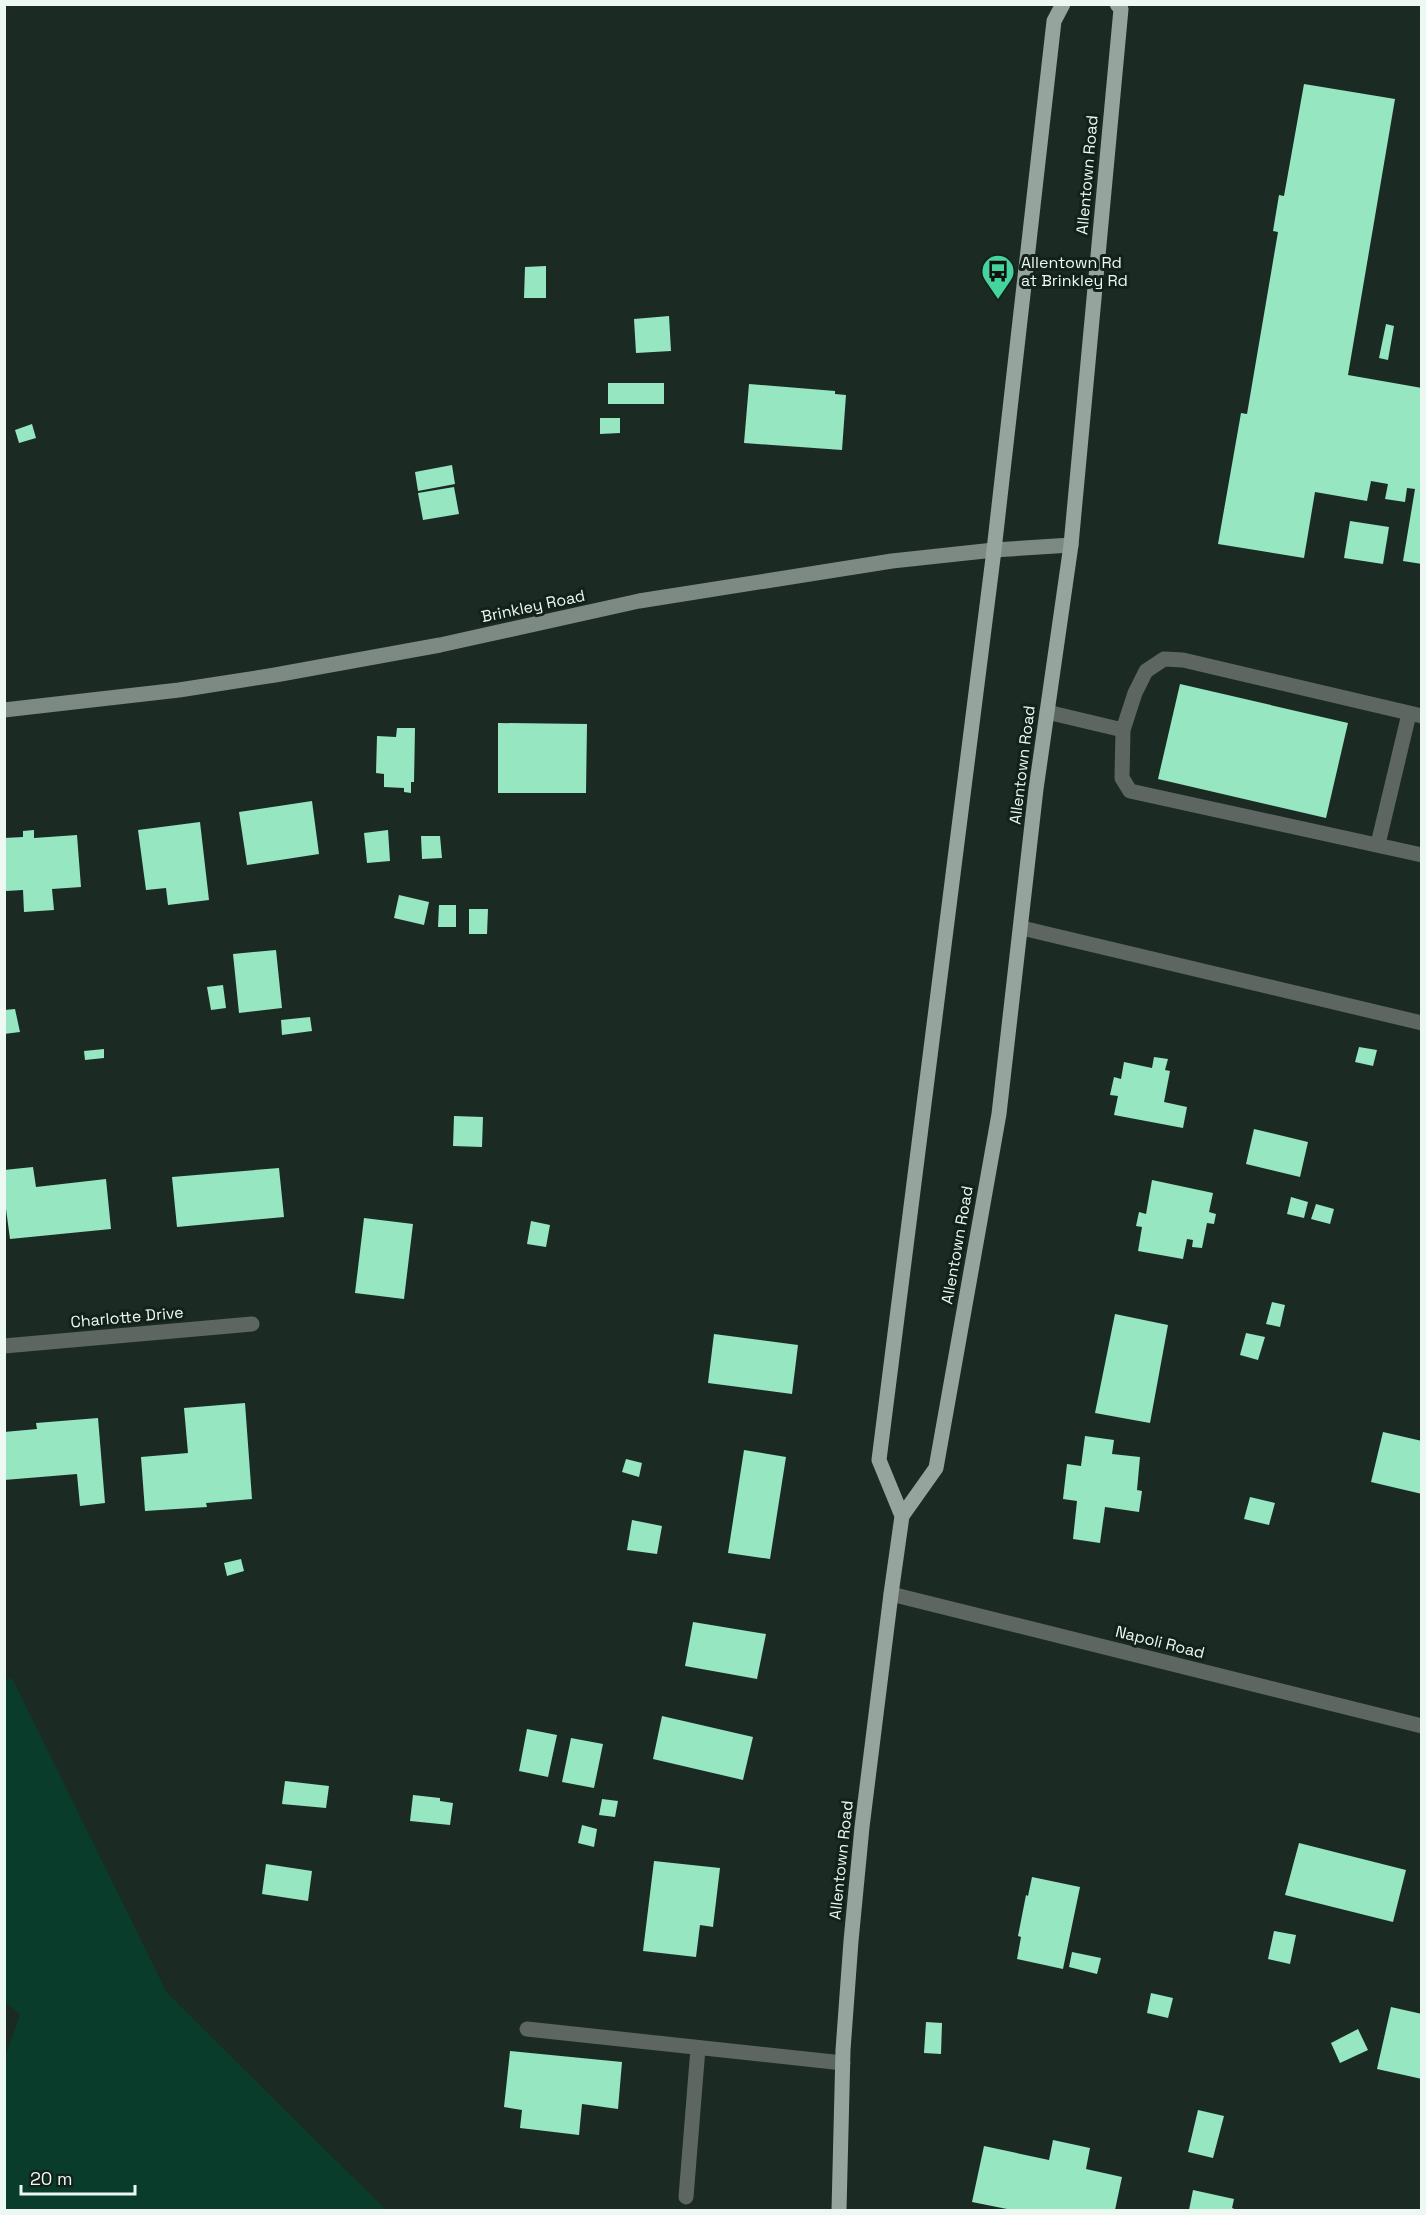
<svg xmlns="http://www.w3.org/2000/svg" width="1426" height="2215" font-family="'Space Grotesk',sans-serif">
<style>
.green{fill:#093c2a}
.building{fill:#96e6c2}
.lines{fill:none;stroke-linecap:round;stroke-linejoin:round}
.lane{stroke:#5e6662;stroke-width:15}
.street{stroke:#5e6662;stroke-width:15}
.secondary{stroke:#7d8a83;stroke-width:15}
.primary{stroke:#95a59d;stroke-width:15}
.labels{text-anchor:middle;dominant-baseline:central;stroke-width:6;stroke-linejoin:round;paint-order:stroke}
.street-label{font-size:16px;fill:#eef8f3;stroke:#12211a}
.poi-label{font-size:16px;fill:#eef8f3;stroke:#12211a;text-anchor:start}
</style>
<rect width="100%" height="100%" fill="#1b2b24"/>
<path class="green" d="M12,1678L167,1993L386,2210H5V2057L20,2015L4,2000V1681Z"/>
<path class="building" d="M1304,84L1395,99L1348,375L1422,388V564L1403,561L1415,489L1407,488L1405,502L1385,499L1388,484L1371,481L1367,501L1315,492L1304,558L1218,544L1241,413L1247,414L1278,232L1273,231L1279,195L1284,196Z
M546,266V298H524L525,267Z
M669,316L671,351L636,353L634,319Z
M1386,324L1394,326L1388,360L1379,358Z
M608,383H664V404H608Z
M749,384L835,391V394L846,395L842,450L744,443Z
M600,418H620V433L600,434Z
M32,424L36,438L19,443L15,430Z
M452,465L455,484L418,491L415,472Z
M454,487L459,514L423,520L418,493Z
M1350,521L1389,527L1383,564L1344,558Z
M1180,684L1348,723L1326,818L1158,779Z
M498,723L587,724L586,793H498Z
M397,728H415L414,782H411V793L404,792V788L384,787V774L376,773L377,736L396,737Z
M312,801L319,854L247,865L239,812Z
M200,822L209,900L168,905L166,888L146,890L138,830Z
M34,830V838L77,835L81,887L52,889L54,910L24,912L23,890L6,891L4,838L23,837V831Z
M388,830L390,861L367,863L364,833Z
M421,836H440L442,858L422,859Z
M399,895L429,902L424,925L394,918Z
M439,905H456V927H438Z
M469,909H488L487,934H469Z
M276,950L282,1008L239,1013L233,954Z
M223,985L226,1008L211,1010L207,987Z
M15,1009L20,1032L4,1034V1010Z
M310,1017L312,1031L282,1035L281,1020Z
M1359,1047L1377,1050L1373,1066L1355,1062Z
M104,1049V1058L85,1060L84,1051Z
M1154,1057L1168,1059L1165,1070L1170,1071L1164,1102L1187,1107L1183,1128L1114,1115L1118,1096L1110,1095L1114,1077L1121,1079L1124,1062L1152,1068Z
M454,1116L483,1117L482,1147L453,1146Z
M1254,1129L1308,1142L1300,1177L1246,1164Z
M33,1167L36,1187L106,1179L111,1229L10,1239L4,1194V1170Z
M279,1168L284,1217L177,1227L172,1177Z
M1152,1180L1213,1193L1209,1212L1216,1214L1214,1224L1207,1223L1202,1248L1192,1247L1193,1240L1187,1239L1183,1259L1138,1251L1142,1227L1136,1226L1139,1212L1146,1214Z
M1291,1197L1308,1202L1304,1218L1287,1214Z
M1316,1204L1334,1209L1330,1224L1311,1219Z
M364,1218L413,1224L404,1299L355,1293Z
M531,1221L550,1225L546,1247L527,1244Z
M1272,1302L1285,1305L1280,1327L1266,1324Z
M1115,1314L1168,1325L1150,1423L1095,1413Z
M1246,1333L1265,1337L1258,1360L1240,1355Z
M714,1334L798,1345L792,1394L708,1383Z
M245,1403L252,1499L206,1503L207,1507L145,1511L141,1457L188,1453L184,1408Z
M98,1418L105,1503L80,1506L77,1474L4,1480V1432L37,1429L36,1423Z
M1383,1432L1422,1441V1494L1371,1482Z
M1085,1436L1114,1440L1112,1454L1140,1457L1137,1490L1142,1491L1139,1512L1105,1507L1100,1543L1073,1539L1077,1501L1063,1499L1067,1464L1081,1466Z
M744,1450L786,1457L770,1559L728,1553Z
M626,1459L642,1463L639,1477L622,1472Z
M1250,1497L1275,1503L1269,1525L1244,1519Z
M632,1520L662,1526L657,1554L627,1550Z
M241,1559L244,1571L227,1576L224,1563Z
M693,1622L766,1634L757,1679L685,1666Z
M662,1716L753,1737L743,1780L653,1759Z
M527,1729L557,1735L548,1777L519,1771Z
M571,1738L603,1744L594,1788L562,1782Z
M285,1781L329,1786L326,1808L282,1804Z
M413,1795L440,1798V1801L453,1803L450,1825L410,1821Z
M602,1799L618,1801L615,1817L599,1815Z
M582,1825L597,1829L594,1847L578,1843Z
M1299,1843L1406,1870L1393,1922L1285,1895Z
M654,1861L720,1868L713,1927L700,1925L696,1957L643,1951Z
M266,1864L312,1871L308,1901L262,1894Z
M1032,1877L1080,1887L1063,1969L1017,1959L1021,1937L1018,1936L1026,1895L1028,1896Z
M1274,1931L1296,1935L1290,1964L1268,1959Z
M1072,1952L1101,1958L1097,1974L1069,1967Z
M1151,1993L1173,1998L1168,2018L1147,2013Z
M1391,2007L1422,2014V2079L1377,2069Z
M926,2022L942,2023L941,2054L924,2053Z
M1358,2029L1368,2050L1340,2063L1331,2043Z
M510,2051L622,2062L618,2109L582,2104L579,2135L520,2128L522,2110L504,2107Z
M1198,2110L1224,2116L1213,2158L1188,2152Z
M1053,2140L1090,2148L1086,2169L1122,2177L1115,2210H1012L972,2202L984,2146L1049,2160Z
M1193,2190L1234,2199L1232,2208L1237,2210H1189Z"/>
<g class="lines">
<path class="lane" d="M1047,712L1123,730
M1422,716L1183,660L1164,659L1146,671L1135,693L1123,730L1122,778L1130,791L1422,855
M1378,844L1409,714
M527,2029L843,2063
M686,2197L698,2048"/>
<path class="street" d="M1022,928L1422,1023
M4,1346L252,1324
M891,1594L1422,1726"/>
<path class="secondary" d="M4,710L179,690L275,675L440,645L639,601L892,561L994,550L1071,545"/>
<path class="primary" d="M902,1516L879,1460L994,550L1054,21L1063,4
M839,2210L843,2050L851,1941L862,1827L891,1594L902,1516L936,1468L999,1114L1036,789L1071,545L1121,9L1117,4"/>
</g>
<defs>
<symbol id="bus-pin" viewBox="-11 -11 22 30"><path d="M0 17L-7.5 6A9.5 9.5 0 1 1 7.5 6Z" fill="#45d49e" stroke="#12211a"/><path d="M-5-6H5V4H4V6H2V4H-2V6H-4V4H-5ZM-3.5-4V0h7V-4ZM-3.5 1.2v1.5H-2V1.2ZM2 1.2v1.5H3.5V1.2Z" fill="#111"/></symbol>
</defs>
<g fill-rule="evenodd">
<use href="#bus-pin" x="979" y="252" width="38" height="52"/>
</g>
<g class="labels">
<g class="street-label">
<text transform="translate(1087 175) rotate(-85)">Allentown Road</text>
<text transform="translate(533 606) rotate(-12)">Brinkley Road</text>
<text transform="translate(1022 765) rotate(-83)">Allentown Road</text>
<text transform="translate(957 1245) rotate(-80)">Allentown Road</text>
<text transform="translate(127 1317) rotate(-5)">Charlotte Drive</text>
<text transform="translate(1160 1642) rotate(14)">Napoli Road</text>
<text transform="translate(841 1860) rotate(-84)">Allentown Road</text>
</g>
<g class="poi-label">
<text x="1021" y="262">Allentown Rd<tspan x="1021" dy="18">at Brinkley Rd</tspan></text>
</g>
</g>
<rect width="1426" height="2215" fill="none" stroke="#eef8f3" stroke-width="12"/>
<path d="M21 2185v9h114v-9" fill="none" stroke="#eef8f3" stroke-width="3"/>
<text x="30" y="2185" font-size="18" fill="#eef8f3" stroke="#12211a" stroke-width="4.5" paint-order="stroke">20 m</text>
</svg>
